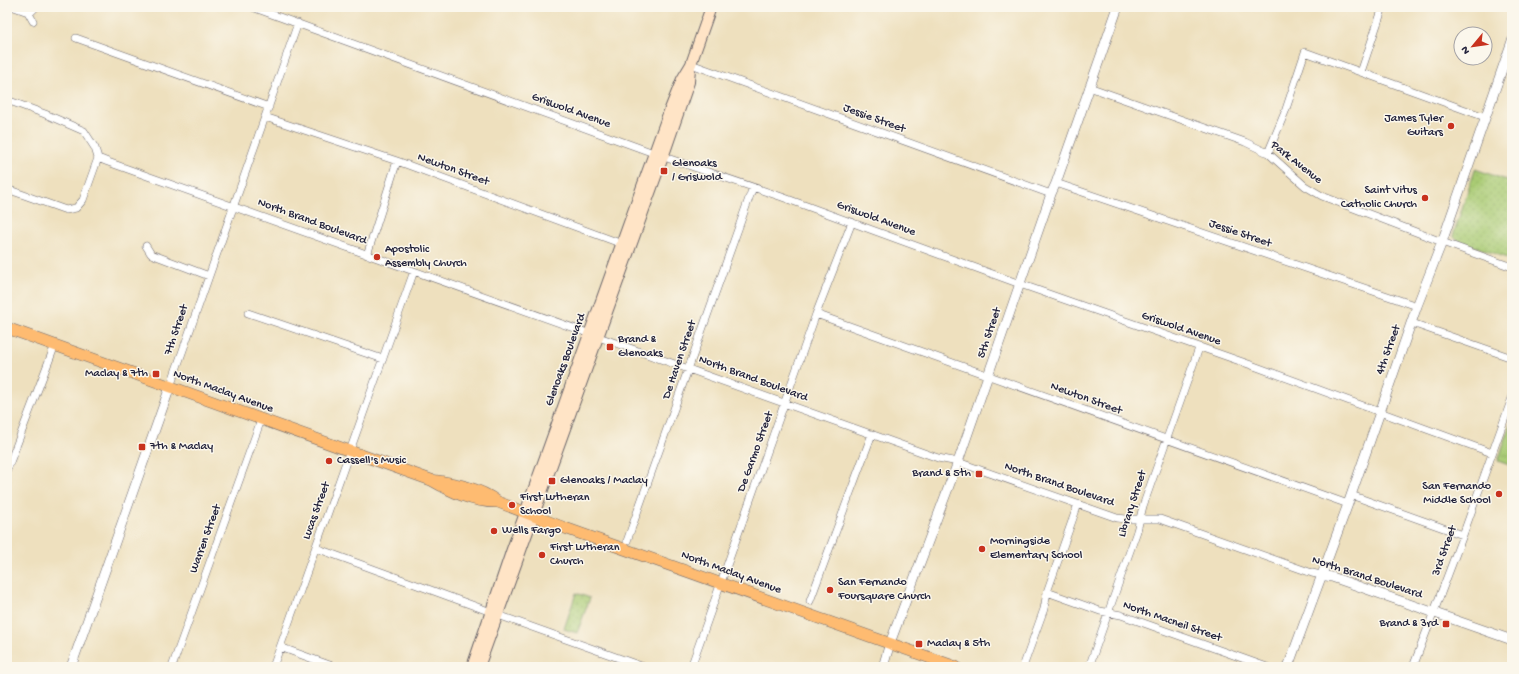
<svg xmlns="http://www.w3.org/2000/svg" width="1519" height="674" font-family="'Gochi Hand',sans-serif">
<style>
.grass{fill:url(#grass-tufts);stroke:#667657}
.park{fill:url(#park-dots);stroke:#667657}
.lines{fill:none;stroke-linecap:round;stroke-linejoin:round}
.minor-casing{stroke:#696469;stroke-width:8}
.tertiary-casing{stroke:#696469;stroke-width:10}
.secondary-casing{stroke:#696469;stroke-width:12}
.primary-casing{stroke:#696469;stroke-width:12}
.minor{stroke:#fff;stroke-width:7}
.tertiary{stroke:#fff;stroke-width:9}
.secondary{stroke:#ffe4c6;stroke-width:10}
.primary{stroke:#febb71;stroke-width:11}
.poi-dot{fill:#c8321e;stroke:#fbf7ec;stroke-width:1.5}
.labels{text-anchor:middle;dominant-baseline:central;stroke-width:3;stroke-linejoin:round;paint-order:stroke}
.street-label{font-size:12px;fill:#22223b;stroke:#fbf7ec}
.poi-label{font-size:12px;fill:#22223b;stroke:#fbf7ec;text-anchor:start}
</style>
<defs>
<pattern id="grass-tufts" width="24" height="20" patternUnits="userSpaceOnUse"><rect width="24" height="20" fill="#a9cb73"/><path d="M3 7l-1-3M5 7V3M7 7l1-3M15 17l-1-3M17 17v-4M19 17l1-3" fill="none" stroke="#91ae64"/></pattern>
<pattern id="park-dots" width="8" height="8" patternUnits="userSpaceOnUse"><rect width="8" height="8" fill="#a9cb73"/><path d="M2 2h.1M6 6h.1" fill="none" stroke="#91ae64" stroke-width="1.8" stroke-linecap="round"/></pattern>
</defs>
<rect width="100%" height="100%" fill="#fbf7ec"/>
<filter id="ink" filterUnits="userSpaceOnUse"><feTurbulence type="fractalNoise" baseFrequency=".025" numOctaves="2"/><feDisplacementMap in="SourceGraphic" scale="8" xChannelSelector="R" yChannelSelector="G"/><feConvolveMatrix kernelMatrix="1 2 1 2 8 2 1 2 1" color-interpolation-filters="sRGB"/></filter>
<filter id="wash" filterUnits="userSpaceOnUse"><feTurbulence type="fractalNoise" baseFrequency=".012" numOctaves="4" result="noise"/><feDisplacementMap in="SourceGraphic" scale="16" xChannelSelector="R" yChannelSelector="G"/><feGaussianBlur stdDeviation="0.9" result="paint"/><feColorMatrix in="noise" values="0 0 0 0 0 0 0 0 0 0 0 0 0 0 0 0 0 1.4 0 .05"/><feComposite in="paint" operator="in"/></filter>
<g filter="url(#wash)">
<rect width="100%" height="100%" fill="#eee0be"/>
<path class="grass" d="M1512,421V466L1498,461Z"/>
<path class="park" d="M1475,169L1512,182V260L1457,240L1453,236Z
M576,593L590,598L577,633L564,629Z"/>
</g>
<g filter="url(#ink)">
<g class="lines">
<defs>
<path id="minor" d="M14,7L28,12
M252,7L670,159L782,197L1020,284L1254,366L1492,453
M28,12L32,11L36,7
M28,12L33,21
M76,38L269,107
M1504,63L1512,66
M691,64L1051,194
M1361,72L1383,7
M1089,87L1245,142L1268,153L1305,186L1322,196L1442,242L1512,267
M7,100L45,114L84,131L95,148L98,158L108,162L938,458L958,462L1117,518L1126,519H1160L1312,573L1321,575
M265,117L397,161L625,245
M1268,153L1285,112L1305,52L1485,117
M1056,183L1417,306
M7,189L66,210L76,208L83,200L98,158
M146,246L151,254L209,276
M367,255L397,161
M248,313L383,359
M816,314L1348,504
M1412,323L1512,358
M170,387L298,23
M7,470L55,345
M1351,495L1463,535
M627,541L753,187
M316,548L491,612
M1047,592L1100,611L1121,615L1267,667
M810,601L872,434
M498,615L644,667
M280,647L335,667
M172,667L261,420
M273,667L414,271
M691,667L816,314L852,222
M1023,667L1044,609L1047,592L1078,504
M1089,667L1137,531L1143,506L1199,348
M1413,667L1463,535L1512,398"/>
<path id="tertiary" d="M1321,575L1332,577L1512,640
M71,667L170,387
M883,667L890,643L958,462L1051,194L1056,183L1118,7
M1288,667L1348,504L1417,306L1442,242L1512,41"/>
<path id="secondary" d="M480,664L667,146L689,82L690,68
M472,667L511,552L668,114L682,79L691,64L711,7"/>
<path id="primary" d="M7,328L431,480C452,492 474,503 498,502
M431,480C454,483 480,488 498,502L565,528L956,667"/>
</defs>
<use href="#minor" class="minor-casing"/>
<use href="#tertiary" class="tertiary-casing"/>
<use href="#secondary" class="secondary-casing"/>
<use href="#primary" class="primary-casing"/>
<use href="#minor" class="minor"/>
<use href="#tertiary" class="tertiary"/>
<use href="#secondary" class="secondary"/>
<use href="#primary" class="primary"/>
</g>
</g>
<g class="poi-dot">
<circle cx="1451" cy="126" r="4"/>
<rect x="660" y="167" width="8" height="8" rx="2"/>
<circle cx="1425" cy="198" r="4"/>
<circle cx="377" cy="257" r="4"/>
<rect x="606" y="343" width="8" height="8" rx="2"/>
<rect x="152" y="370" width="8" height="8" rx="2"/>
<rect x="138" y="443" width="8" height="8" rx="2"/>
<circle cx="329" cy="461" r="4"/>
<rect x="975" y="470" width="8" height="8" rx="2"/>
<rect x="548" y="477" width="8" height="8" rx="2"/>
<circle cx="1499" cy="494" r="4"/>
<circle cx="512" cy="505" r="4"/>
<circle cx="494" cy="531" r="4"/>
<circle cx="982" cy="549" r="4"/>
<circle cx="542" cy="555" r="4"/>
<circle cx="830" cy="590" r="4"/>
<rect x="1442" y="620" width="8" height="8" rx="2"/>
<rect x="915" y="640" width="8" height="8" rx="2"/>
</g>
<g class="labels">
<g class="street-label">
<text transform="translate(571 111) rotate(20)">Griswold Avenue</text>
<text transform="translate(874 119) rotate(20)">Jessie Street</text>
<text transform="translate(1296 163) rotate(38)">Park Avenue</text>
<text transform="translate(453 170) rotate(20)">Newton Street</text>
<text transform="translate(876 219) rotate(20)">Griswold Avenue</text>
<text transform="translate(312 222) rotate(20)">North Brand Boulevard</text>
<text transform="translate(1240 234) rotate(19)">Jessie Street</text>
<text transform="translate(1181 329) rotate(19)">Griswold Avenue</text>
<text transform="translate(177 330) rotate(-71)">7th Street</text>
<text transform="translate(990 333) rotate(-71)">5th Street</text>
<text transform="translate(1389 350) rotate(-70)">4th Street</text>
<text transform="translate(566 360) rotate(-70)">Glenoaks Boulevard</text>
<text transform="translate(680 360) rotate(-71)">De Haven Street</text>
<text transform="translate(753 379) rotate(20)">North Brand Boulevard</text>
<text transform="translate(223 392) rotate(20)">North Maclay Avenue</text>
<text transform="translate(1086 399) rotate(20)">Newton Street</text>
<text transform="translate(756 452) rotate(-70)">De Garmo Street</text>
<text transform="translate(1059 485) rotate(19)">North Brand Boulevard</text>
<text transform="translate(1133 504) rotate(-72)">Library Street</text>
<text transform="translate(317 511) rotate(-70)">Lucas Street</text>
<text transform="translate(206 539) rotate(-70)">Warren Street</text>
<text transform="translate(1445 551) rotate(-70)">3rd Street</text>
<text transform="translate(731 573) rotate(20)">North Maclay Avenue</text>
<text transform="translate(1367 578) rotate(18)">North Brand Boulevard</text>
<text transform="translate(1172 622) rotate(19)">North Macneil Street</text>
</g>
<g class="poi-label">
<text x="1443" y="119" text-anchor="end">James Tyler<tspan x="1443" dy="14">Guitars</tspan></text>
<text x="672" y="164">Glenoaks<tspan x="672" dy="14">/ Griswold</tspan></text>
<text x="1417" y="191" text-anchor="end">Saint Vitus<tspan x="1417" dy="14">Catholic Church</tspan></text>
<text x="385" y="250">Apostolic<tspan x="385" dy="14">Assembly Church</tspan></text>
<text x="618" y="340">Brand &amp;<tspan x="618" dy="14">Glenoaks</tspan></text>
<text x="148" y="374" text-anchor="end">Maclay &amp; 7th</text>
<text x="150" y="447">7th &amp; Maclay</text>
<text x="337" y="461">Cassell's Music</text>
<text x="971" y="474" text-anchor="end">Brand &amp; 5th</text>
<text x="560" y="481">Glenoaks / Maclay</text>
<text x="1491" y="487" text-anchor="end">San Fernando<tspan x="1491" dy="14">Middle School</tspan></text>
<text x="520" y="498">First Lutheran<tspan x="520" dy="14">School</tspan></text>
<text x="502" y="531">Wells Fargo</text>
<text x="990" y="542">Morningside<tspan x="990" dy="14">Elementary School</tspan></text>
<text x="550" y="548">First Lutheran<tspan x="550" dy="14">Church</tspan></text>
<text x="838" y="583">San Fernando<tspan x="838" dy="14">Foursquare Church</tspan></text>
<text x="1438" y="624" text-anchor="end">Brand &amp; 3rd</text>
<text x="927" y="644">Maclay &amp; 5th</text>
</g>
</g>
<rect width="1519" height="674" fill="none" stroke="#fbf7ec" stroke-width="24"/>
<g transform="translate(1473 46) rotate(241)"><circle r="19" fill="#fbf7ec" stroke="#a4a2a5"/>
<path d="M0-3L7 15L0 10L-7 15Z" fill="#c8321e"/>
<text y="-6" font-size="11" font-weight="bold" text-anchor="middle" fill="#22223b">N</text>
</g>
</svg>
